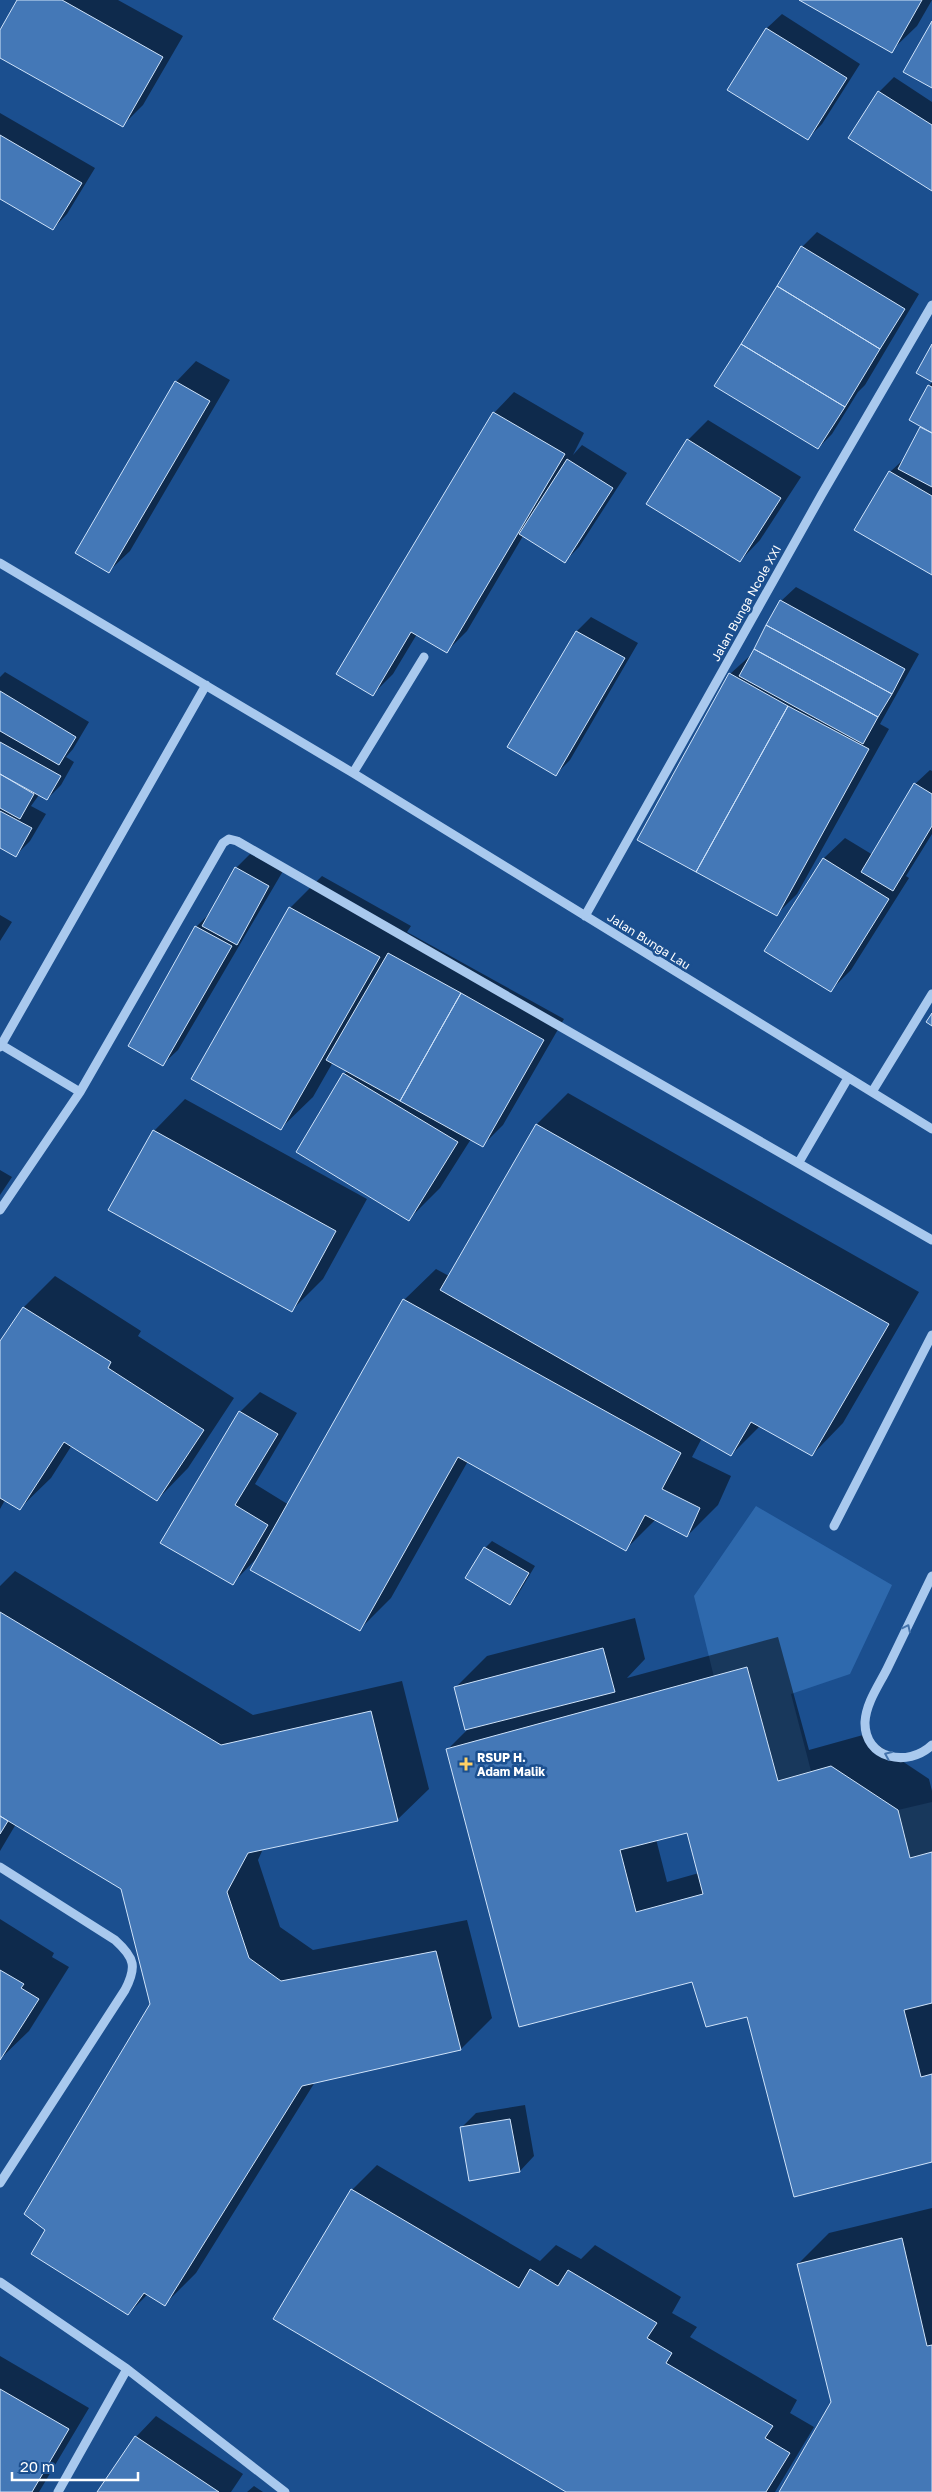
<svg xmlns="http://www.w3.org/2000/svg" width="932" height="2492" font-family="'Golos Text',sans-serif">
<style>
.green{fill:#2e69ad}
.shadow{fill:#0007;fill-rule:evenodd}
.building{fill:#4478b7;stroke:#cfe3fa;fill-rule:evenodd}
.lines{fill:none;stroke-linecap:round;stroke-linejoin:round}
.minor{stroke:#a9c9ee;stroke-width:9}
.oneway{stroke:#4674ac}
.poi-dot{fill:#ffd166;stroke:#1b4f8f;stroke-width:2}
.labels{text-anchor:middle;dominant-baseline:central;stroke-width:5;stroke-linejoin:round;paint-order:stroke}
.street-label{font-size:12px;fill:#fff;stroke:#1b4f8f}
.poi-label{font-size:12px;font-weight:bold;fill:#fff;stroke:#1b4f8f;text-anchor:start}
</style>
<rect width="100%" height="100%" fill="#1b4f8f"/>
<path class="green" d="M756,1506L892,1585L850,1674L791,1694L811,1771L778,1781L714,1677L694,1596Z
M932,1802V1852L910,1858L898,1810Z"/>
<path class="shadow" d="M18,0H118L183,36L143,105L122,126L0,57V32Z
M802,0H932L917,26L891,51Z
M782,14L860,64L822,124L808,138L729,89L767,28Z
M894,77L932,102V189L850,138L879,92Z
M0,113L95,168L67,214L53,229L0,198Z
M817,232L919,294L865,385L858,392L832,434L818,448L742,344L802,247Z
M196,361L230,380L130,551L109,571L176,382Z
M932,382V574L856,529L890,472L905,458L922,426L929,386Z
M514,392L584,433L573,455L582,445L627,473L579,547L565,561L523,536L467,631L446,652L417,634L393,674L373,694L494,413Z
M708,420L801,477L760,540L740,561L688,440Z
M796,587L919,654L880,724L889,729L797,894L777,914L730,674L752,654L781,601Z
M591,617L638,643L570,760L556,774L509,747L577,631Z
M5,672L89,722L73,749L66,757L74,762L61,785L47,799L39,795L31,806L46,814L30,841L16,855L0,847V677Z
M930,770L932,771V834L906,876L909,878L851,970L831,990L766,951L824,858L845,838L873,855L915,784Z
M250,854L283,871L178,1050L163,1064L196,927L211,912L236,868Z
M322,876L411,926L407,932L564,1019L503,1125L483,1145L471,1139L440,1188L409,1219L344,1074L348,1071L333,1062L313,1097L281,1128L193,1079L290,908Z
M0,915L12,922L0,941Z
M568,1093L919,1292L843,1423L812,1455L760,1426L731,1455L702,1438L692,1457L731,1476L718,1505L687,1536L656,1519L626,1549L468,1461L391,1598L360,1629L257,1558L233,1583L162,1542L240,1412L260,1392L297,1413L255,1484L289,1505L404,1300L436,1269L449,1276L537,1124Z
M185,1099L367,1199L323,1279L292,1310L154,1131Z
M0,1170L12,1177L0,1195Z
M55,1276L141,1331L138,1336L234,1398L188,1468L157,1500L72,1445L51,1478L19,1509L5,1500L0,1509V1344L24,1307Z
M492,1541L535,1566L517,1596L510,1604L485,1548Z
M15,1571L253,1715L402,1681L429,1789L397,1820L263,1849L258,1860L280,1927L313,1950L467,1920L492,2018L461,2049L315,2082L196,2273L164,2305L148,2294L128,2314L47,2229L152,2004L122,1888L16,1824L0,1851V1586Z
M635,1618L645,1659L627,1678L778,1637L809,1750L863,1735L929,1779L932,1791V2160L748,2016L693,1980L448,1749L467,1730L456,1687L487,1656ZM688,1831L699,1873L667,1882L656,1839Z
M0,1919L54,1953L52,1957L69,1967L29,2031L0,2059Z
M525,2105L534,2156L520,2171L461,2128L476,2113Z
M377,2165L540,2261L556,2245L581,2259L595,2245L681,2297L672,2313L697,2327L690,2337L797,2400L790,2413L814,2427L775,2492H569L352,2190Z
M932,2208V2492H781L832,2402L798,2264L829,2233Z
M0,2356L89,2408L39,2492H0Z
M156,2416L243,2474L231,2492H98L136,2437Z
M254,2486L263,2492H247Z"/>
<path class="building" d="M17,0H62L163,57L123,127L0,58V30Z
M799,0H922L892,53Z
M932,21V88L903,72Z
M766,28L847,78L808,140L727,90Z
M878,91L932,125V191L848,138Z
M0,135L82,183L53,230L0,199Z
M801,246L905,309L880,349L777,286Z
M777,286L880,349L845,407L741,344Z
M741,344L845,407L818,449L714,386Z
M932,344V382L916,373Z
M175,381L210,401L109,573L75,553Z
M928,385L932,387V433L909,420Z
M493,412L565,454L447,653L411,632L373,696L336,674Z
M920,427L932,433V487L898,469Z
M687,439L781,498L740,562L646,504Z
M567,459L613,488L565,563L519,534Z
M889,471L932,496V575L854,530Z
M780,600L905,669L892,694L766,625Z
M766,625L892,694L878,717L754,649Z
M576,631L625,658L556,776L507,747Z
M754,649L878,717L863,744L739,676Z
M729,673L788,706L696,872L637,840Z
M0,691L76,737L59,765L0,731Z
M788,706L869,749L777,916L696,872Z
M0,742L61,776L47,800L0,774Z
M0,774L34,794L20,819L0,808Z
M914,783L932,794V826L893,891L861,872Z
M0,811L32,828L16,857L0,848Z
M823,858L889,899L831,992L764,951Z
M235,867L269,886L237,945L202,926Z
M289,907L380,957L281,1130L191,1079Z
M195,926L232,946L163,1066L128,1046Z
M388,953L461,993L400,1101L326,1060Z
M461,993L544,1040L483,1147L400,1101Z
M932,1013V1026L926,1022Z
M343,1073L458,1142L409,1221L296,1152Z
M536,1124L889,1324L812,1456L751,1422L731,1456L440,1290Z
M153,1130L336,1231L292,1312L108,1210Z
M403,1299L681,1453L662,1489L700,1508L687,1537L645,1515L626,1551L458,1457L360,1631L250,1570Z
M23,1307L111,1362L108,1368L204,1430L157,1501L64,1442L20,1510L0,1498V1341Z
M239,1411L278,1434L235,1505L268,1525L233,1585L160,1543Z
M484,1547L529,1573L510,1605L465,1578Z
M0,1612L221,1745L371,1711L398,1821L248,1853L227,1892L249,1958L281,1981L436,1951L461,2050L302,2086L165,2306L144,2293L128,2315L31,2254L45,2230L24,2214L150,2004L121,1889L0,1816Z
M603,1648L615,1692L465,1730L454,1687Z
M747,1667L778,1781L831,1766L898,1810L910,1858L932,1852V2003L904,2010L921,2077L932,2074V2162L794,2197L747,2017L706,2027L692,1982L519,2027L446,1749ZM687,1833L703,1894L636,1912L620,1850Z
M0,1816L8,1821L0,1834Z
M0,1970L24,1984L21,1988L39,1999L0,2060Z
M510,2119L520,2172L469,2181L460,2127Z
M351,2189L519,2288L530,2269L558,2286L568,2270L657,2323L647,2338L672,2353L666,2363L773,2426L765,2438L790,2453L766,2492H566L273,2319Z
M902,2238L927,2346L932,2345V2492H779L831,2402L797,2264Z
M0,2389L69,2429L32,2492H0Z
M135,2436L219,2492H97Z"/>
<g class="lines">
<path class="minor" d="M0,563L353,773L932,1129
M353,773L424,657
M585,916L822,494L932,305
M0,1044L80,1092
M0,1047L206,685
M872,1092L932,994
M799,1162L848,1078
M0,1210L80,1092L223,843L229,839L237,841L932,1240
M834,1526L932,1335
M932,1576C917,1607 902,1638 887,1669C879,1685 866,1703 865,1722C864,1759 908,1768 932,1745
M0,1867L115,1940C135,1958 137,1967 125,1990L0,2183
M0,2282L127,2369L285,2492
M58,2492L127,2369"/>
</g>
<defs><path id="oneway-chevron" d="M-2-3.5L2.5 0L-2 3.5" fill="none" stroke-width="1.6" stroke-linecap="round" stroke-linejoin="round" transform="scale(1.25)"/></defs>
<g class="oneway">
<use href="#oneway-chevron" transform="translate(907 1628) rotate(-64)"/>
<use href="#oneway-chevron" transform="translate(888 1755) rotate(-157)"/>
</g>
<path class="poi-dot" d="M463.5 1756.5h5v5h5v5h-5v5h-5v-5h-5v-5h5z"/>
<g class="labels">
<g class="street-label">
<text transform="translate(746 603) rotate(-61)">Jalan Bunga Ncole XXI</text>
<text transform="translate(649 941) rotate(32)">Jalan Bunga Lau</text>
</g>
<g class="poi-label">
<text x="477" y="1757">RSUP H.<tspan x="477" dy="14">Adam Malik</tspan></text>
</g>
</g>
<path d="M12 2472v8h126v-8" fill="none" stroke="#ffffff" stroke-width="2.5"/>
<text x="20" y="2472" font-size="15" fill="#ffffff" stroke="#1b4f8f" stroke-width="4" paint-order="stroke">20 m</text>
</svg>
